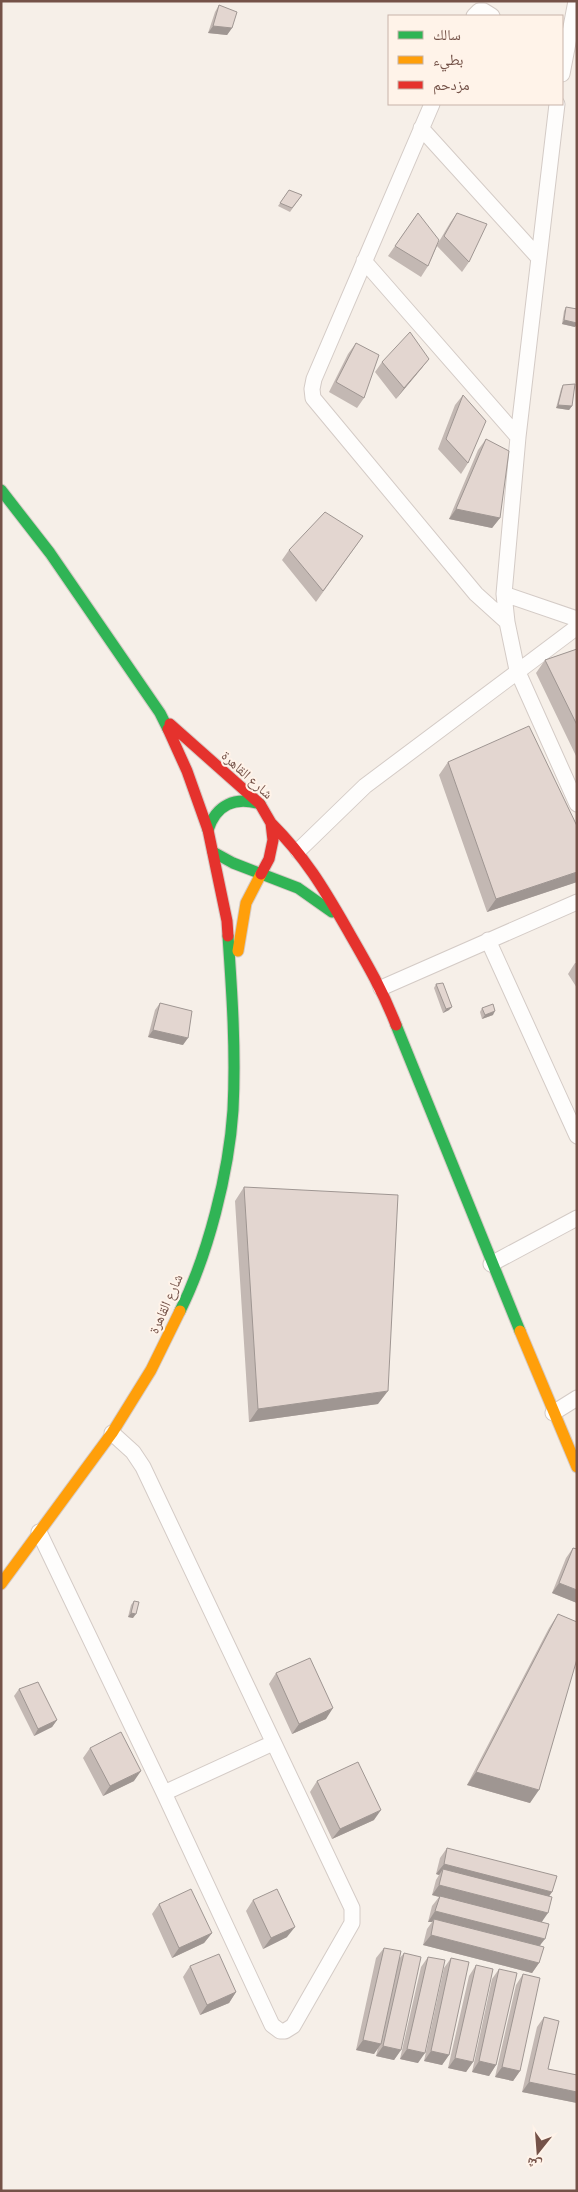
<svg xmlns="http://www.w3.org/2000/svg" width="578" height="2192" font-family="Signika,'Noto Naskh Arabic',sans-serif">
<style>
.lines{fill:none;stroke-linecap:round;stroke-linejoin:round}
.street-casing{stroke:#d4cbc6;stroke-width:17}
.fast-casing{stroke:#d5cac5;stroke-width:13}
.slow-casing{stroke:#d5cac5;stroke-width:13}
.jam-casing{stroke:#d5cac5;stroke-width:13}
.street{stroke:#fefdfc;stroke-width:15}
.fast{stroke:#30b455;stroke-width:11}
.slow{stroke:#ff9f0a;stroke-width:11}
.jam{stroke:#e5322d;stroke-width:11}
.wall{fill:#c3b8b3}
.shaded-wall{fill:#9f9692}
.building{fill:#e3d6d0;stroke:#9f9692}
.labels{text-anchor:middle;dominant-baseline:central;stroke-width:4;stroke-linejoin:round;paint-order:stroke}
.street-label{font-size:14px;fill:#745248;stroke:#fff3e9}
</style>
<rect width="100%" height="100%" fill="#f6efe8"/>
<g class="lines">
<defs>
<path id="street" d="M474,16L479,11H484L492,16
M562,74L576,1
M432,104L314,379L312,389L313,398L476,594L507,622
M557,104L518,437L504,594L507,622L517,670L577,804
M421,128L538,257
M364,261L518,437
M504,594L577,619
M298,851L365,786L577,627
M488,940L577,1136
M381,988L577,902
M491,1264L577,1218
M553,1413L577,1398
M39,1532L164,1793L272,2025L280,2031H285L293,2026L352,1923V1908L143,1467L133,1452L112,1433
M164,1793L273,1743"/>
<path id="fast" d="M1,490L50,553L160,713L168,729
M208,830C216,805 235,796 260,804
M213,852L233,863L298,888L332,912
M396,1025L520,1331
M180,1311C208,1255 229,1172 233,1110C236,1052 232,993 228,936"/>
<path id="slow" d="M238,951L246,903L261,874
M520,1331L577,1467
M1,1584L112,1433L151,1370L180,1311"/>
<path id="jam" d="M170,724L260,804L271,823L273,840L269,859L261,874
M168,729L187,771L208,830L227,921L228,936
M271,823C305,857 323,887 347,929C366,962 382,989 396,1025"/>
</defs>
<use href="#street" class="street-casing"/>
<use href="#fast" class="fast-casing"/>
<use href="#slow" class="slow-casing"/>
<use href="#jam" class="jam-casing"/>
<use href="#street" class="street"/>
<use href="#fast" class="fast"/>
<use href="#slow" class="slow"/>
<use href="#jam" class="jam"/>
</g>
<path class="wall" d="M219,5L232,28L227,35L208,33L215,12Z
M289,190L302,195L290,212L278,206Z
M418,213L437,245L450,223L457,213L469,262L462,272L437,246L428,266L421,277L388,256Z
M566,307L575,327L562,324L564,311Z
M356,343L364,398L357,408L329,392L348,354Z
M429,359L421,369L396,399L375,372L382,362Z
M563,385L572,406L569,410L556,408L561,389Z
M463,395L468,463L461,474L438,449L455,405Z
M486,439L500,518L492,528L449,519L478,450Z
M363,536L316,602L282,560L289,550Z
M577,649V758L536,673L545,660Z
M448,762L577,826V882L487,912L439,775Z
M575,963H577V988L568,974Z
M436,984L449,1010L443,1013L434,988Z
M160,1003L183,1045L148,1037L155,1010Z
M482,1008L493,1015L482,1019L480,1012Z
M244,1187L378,1404L249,1422L235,1201Z
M573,1548L577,1549V1603L552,1593L566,1558Z
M134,1601L133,1618L128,1617L131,1605Z
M558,1614L530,1803L467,1785L549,1628Z
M276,1673L326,1719L292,1734L269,1684Z
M19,1689L57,1720L52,1727L34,1736L14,1696Z
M90,1748L134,1781L103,1796L83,1758Z
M317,1781L374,1820L332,1839L310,1792Z
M447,1848L552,1892L549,1896L542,1922L539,1963L532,1973L423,1945L427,1929L432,1922H428L432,1906L439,1897L432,1895L436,1880L439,1875L436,1874L440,1858Z
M253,1900L287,1937L263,1949L246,1911Z
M159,1904L212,1933L204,1943L172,1958L152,1914Z
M384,1948L399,1959L404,1953L401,2050L394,2060L376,2056L378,2048L374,2054L356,2050L376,1958Z
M428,1957L418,2063L400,2059L421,1967Z
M451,1958L449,2055L442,2065L424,2061L444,1968Z
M476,1965L473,2062L466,2072L448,2068L469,1976Z
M190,1966L236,1992L229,2003L200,2015L183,1977Z
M499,1969L496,2065L489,2076L472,2072L492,1979Z
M523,1974L520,2071L513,2081L495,2077L516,1985Z
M544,2017L548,2069L577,2075V2103L522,2092L537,2027Z"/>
<path class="shaded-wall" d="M213,26L232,28L227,35L208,33Z
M564,320L577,323V325L575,327L562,324Z
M429,359L421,369L396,399L404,388Z
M558,405L572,406L569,410L556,408Z
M456,509L500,518L492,528L449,519Z
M577,872V882L487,912L496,899Z
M452,1007L449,1010L443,1013L446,1009Z
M495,1011L493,1015L482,1019L485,1015Z
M153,1030L188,1038L183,1045L148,1037Z
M388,1391L378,1404L249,1422L258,1409Z
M559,1583L577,1590V1603L552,1593Z
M131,1613L136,1614L133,1618L128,1617Z
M333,1708L326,1719L292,1734L299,1724Z
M57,1720L52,1727L34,1736L38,1729Z
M141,1771L134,1781L103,1796L110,1786Z
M476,1772L539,1790L530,1803L467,1785Z
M381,1810L374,1820L332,1839L340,1829Z
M444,1864L552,1892L545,1902L443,1869L439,1875L436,1874Z
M439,1885L548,1913L541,1923L432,1895Z
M435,1911L545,1939L537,1949L434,1919L432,1922H428Z
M295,1927L287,1937L263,1949L271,1938Z
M212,1933L204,1943L172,1958L179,1948Z
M431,1935L539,1963L532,1973L423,1945Z
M236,1992L229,2003L200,2015L207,2005Z
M363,2040L381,2044L374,2054L356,2050Z
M383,2046L401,2050L394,2060L376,2056Z
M407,2049L425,2053L418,2063L400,2059Z
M431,2051L449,2055L442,2065L424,2061Z
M455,2058L473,2062L466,2072L448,2068Z
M479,2061L496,2065L489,2076L472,2072Z
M502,2067L520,2071L513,2081L495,2077Z
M529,2082L577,2092V2103L522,2092Z"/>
<path class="building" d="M219,5L237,12L232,28L213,26Z
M289,190L302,195L292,208L280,203Z
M418,213L439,240L428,266L395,246Z
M457,213L487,224L469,262L444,236Z
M566,307L577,309V323L564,320Z
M410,332L429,359L404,388L382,362Z
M356,343L379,355L364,398L336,382Z
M575,384L572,406L558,405L563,385Z
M463,395L486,421L468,463L446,439Z
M486,439L509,451L500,518L456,509Z
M325,512L363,536L323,591L289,550Z
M577,649V725L545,660Z
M529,726L577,826V872L496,899L448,762Z
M443,983L452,1007L446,1009L436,984Z
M160,1003L192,1011L188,1038L153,1030Z
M493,1004L495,1011L485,1015L482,1008Z
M244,1187L398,1195L388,1391L258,1409Z
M573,1548L577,1549V1590L559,1583Z
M134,1601L139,1602L136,1614L131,1613Z
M558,1614L577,1622V1659L539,1790L476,1772Z
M310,1658L333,1708L299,1724L276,1673Z
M38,1682L57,1720L38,1729L19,1689Z
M121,1732L141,1771L110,1786L90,1748Z
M358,1762L381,1810L340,1829L317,1781Z
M447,1848L557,1876L552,1892L444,1864Z
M443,1869L552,1897L548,1913L439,1885Z
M191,1889L212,1933L179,1948L159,1904Z
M277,1889L295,1927L271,1938L253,1900Z
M440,1896L549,1924L545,1939L435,1911Z
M434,1919L544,1947L539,1963L431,1935Z
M384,1948L401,1951L381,2044L363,2040Z
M404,1953L421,1957L401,2050L383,2046Z
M219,1954L236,1992L207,2005L190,1966Z
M428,1957L445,1960L425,2053L407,2049Z
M451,1958L469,1962L449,2055L431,2051Z
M476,1965L493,1969L473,2062L455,2058Z
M499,1969L517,1973L496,2065L479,2061Z
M523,1974L540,1978L520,2071L502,2067Z
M544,2017L559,2021L548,2069L577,2075V2092L529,2082Z"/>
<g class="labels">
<g class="street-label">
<text transform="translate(247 775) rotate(42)">شارع القاهرة</text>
<text transform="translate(166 1304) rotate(-66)">شارع القاهرة</text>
</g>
</g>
<rect width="578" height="2192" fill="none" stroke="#745248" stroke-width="5"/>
<rect x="388" y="15" width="175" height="90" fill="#fff3e9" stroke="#c7b3a9"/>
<rect x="398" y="31" width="25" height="8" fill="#30b455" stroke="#c7b3a9"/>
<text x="433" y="40" font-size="15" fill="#745248">سالك</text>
<rect x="398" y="56" width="25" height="8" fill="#ff9f0a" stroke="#c7b3a9"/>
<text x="433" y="65" font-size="15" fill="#745248">بطيء</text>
<rect x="398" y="81" width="25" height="8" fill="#e5322d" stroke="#c7b3a9"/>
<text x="433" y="90" font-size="15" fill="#745248">مزدحم</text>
<g transform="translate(538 2152) rotate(197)" stroke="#fff3e9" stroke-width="4" paint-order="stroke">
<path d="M0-4L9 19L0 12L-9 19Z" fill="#745248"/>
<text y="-8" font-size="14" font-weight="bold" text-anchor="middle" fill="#745248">ش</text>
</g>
</svg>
